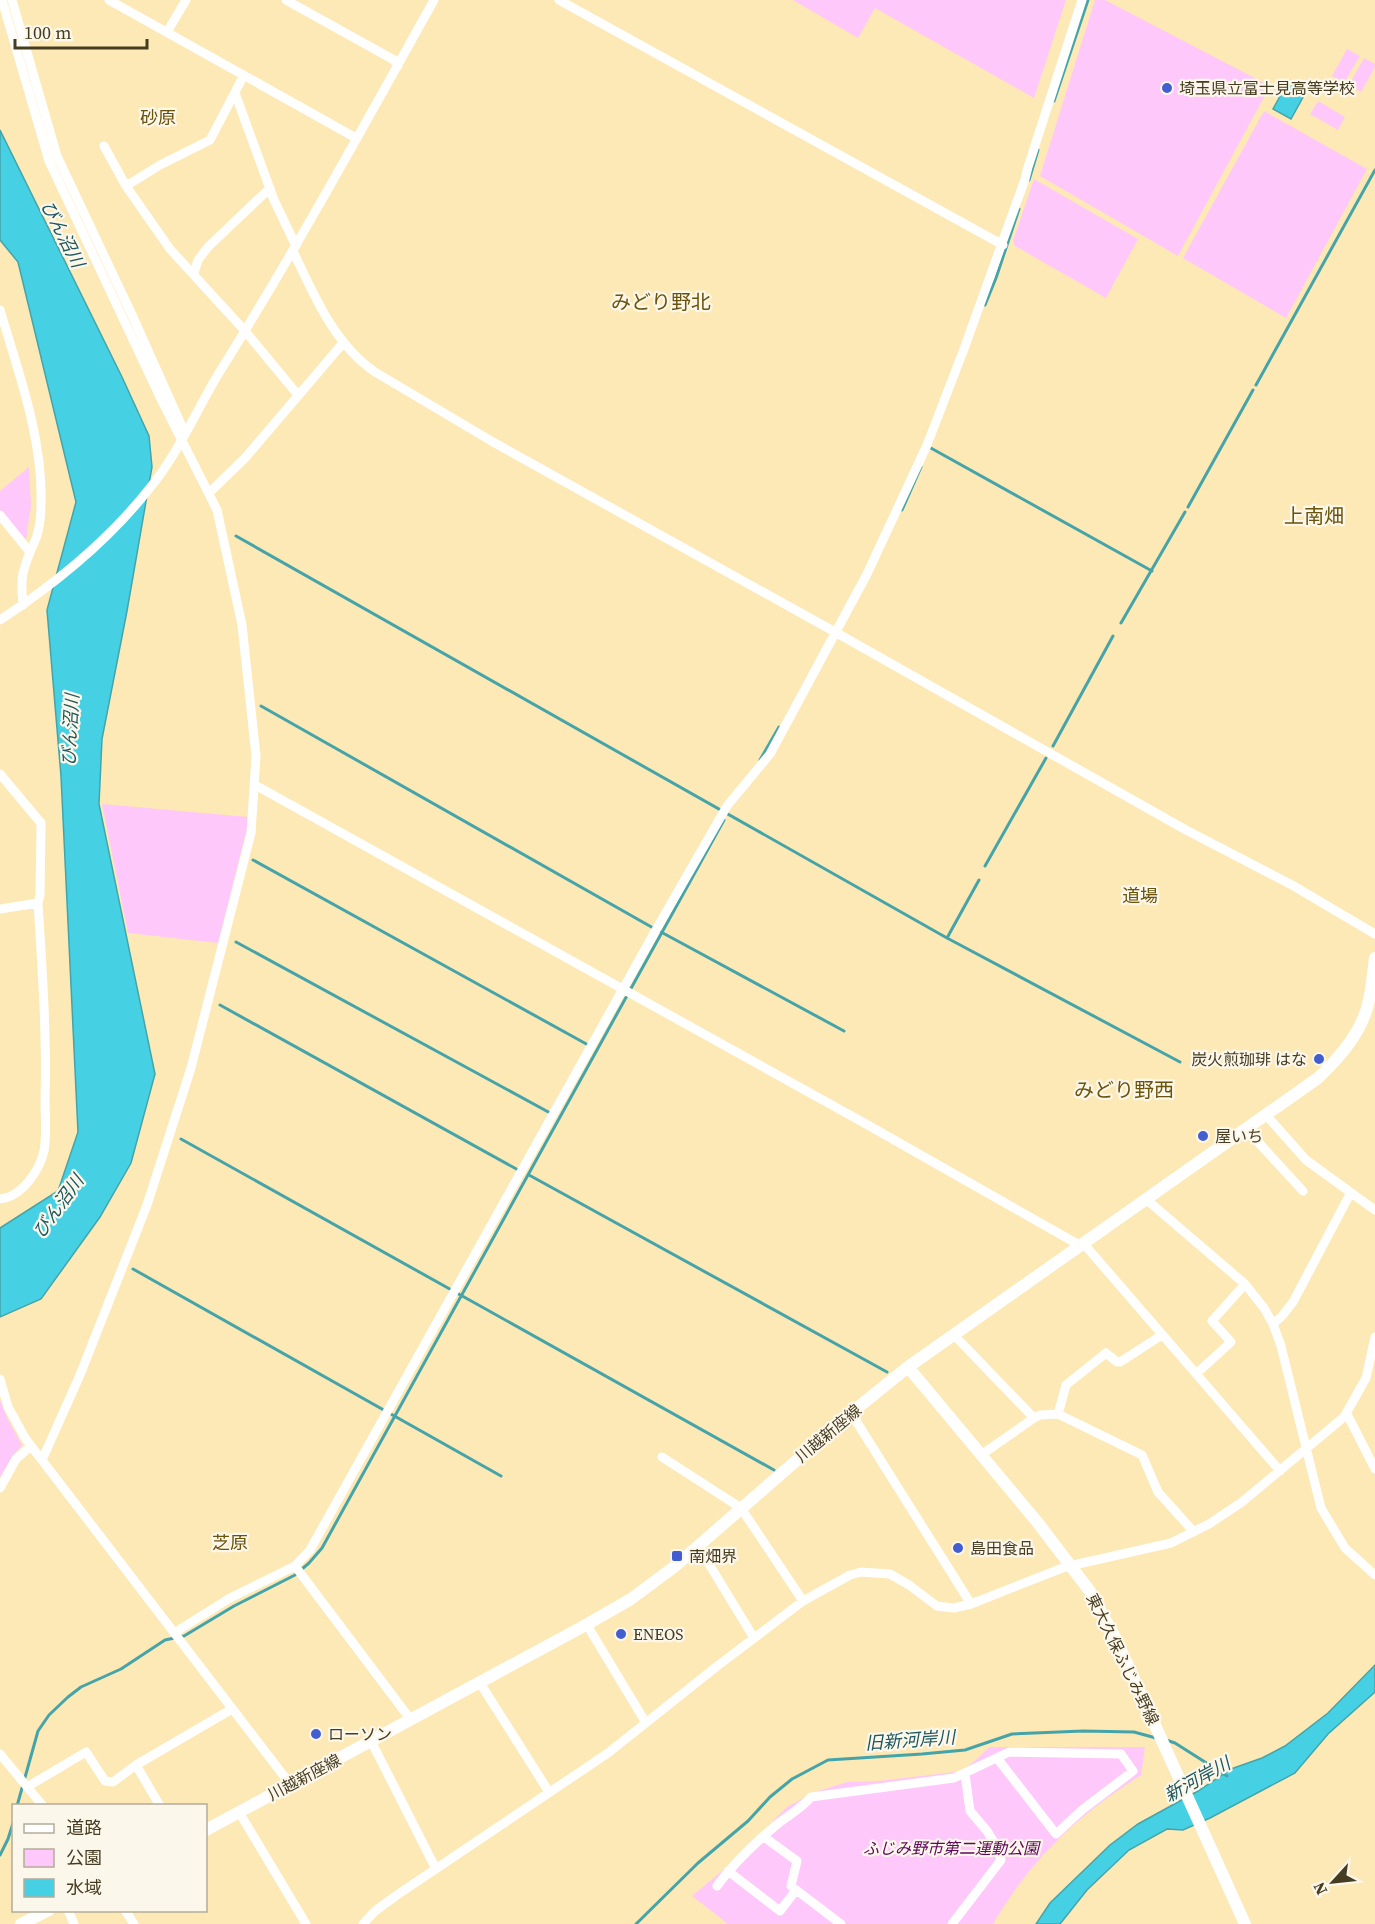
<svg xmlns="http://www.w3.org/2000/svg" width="1375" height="1924" font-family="'Source Serif 4','Noto Sans JP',serif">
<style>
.green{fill:#ffc8fa}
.water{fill:#45d0e4;stroke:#45a4aa;stroke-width:1.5}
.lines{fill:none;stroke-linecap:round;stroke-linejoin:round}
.stream{stroke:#45a4aa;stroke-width:3}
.minor{stroke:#fff;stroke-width:9}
.major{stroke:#fff;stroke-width:12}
.poi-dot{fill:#425ed1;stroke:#fcf7eb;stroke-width:2}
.labels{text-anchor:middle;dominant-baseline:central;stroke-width:4.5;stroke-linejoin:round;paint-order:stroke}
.poi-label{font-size:16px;fill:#463c21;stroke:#fcf7eb;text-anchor:start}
.street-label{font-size:16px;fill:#463c21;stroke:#fcf7eb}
.park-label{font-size:16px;font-style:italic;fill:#5d065c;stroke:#fcf7eb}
.neighbourhood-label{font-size:18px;fill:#6a530b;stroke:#fcf7eb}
.water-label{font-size:18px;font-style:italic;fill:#1e575f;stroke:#fcf7eb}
.quarter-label{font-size:20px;fill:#6a530b;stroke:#fcf7eb}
</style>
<rect width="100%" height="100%" fill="#fde9b5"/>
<path class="green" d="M793,0H1066L1034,98L875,8L858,38Z
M1095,0H1105L1270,86L1178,256L1040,176Z
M1347,49L1360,56L1344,83L1332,76Z
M1364,58L1375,64V67L1361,92L1349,85Z
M1318,101L1345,117L1338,130L1310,114Z
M1264,111L1367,169L1286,318L1183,258Z
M1034,179L1138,239L1106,298L1015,246L1013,241Z
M29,467L31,506L26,540L0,510V491Z
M102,804L248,817L247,828L218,943L128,933Z
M0,1400L7,1418L22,1445L12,1457L0,1477Z
M990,1747H1145L1141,1775C1078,1815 1031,1859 993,1924H728L692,1896L728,1866L787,1807L815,1792L847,1782L879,1781L963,1771Z"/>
<path class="water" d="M1289,80L1307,90L1291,119L1273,109Z
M0,130L122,377L149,436L152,467L127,611L102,739L99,804L155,1074L131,1163L100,1217L41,1299L0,1317V1228L58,1191L78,1132L61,776L47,610L76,502L18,262L0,240Z
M1375,1665V1692L1328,1734L1295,1773L1210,1818L1183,1830L1167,1829L1129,1850L1087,1890L1060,1924H1036L1050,1903L1110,1845L1138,1824L1198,1791L1231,1769L1262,1758L1285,1746L1328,1713Z"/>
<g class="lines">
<path class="stream" d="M1054,101L1088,0
M1029,180L1038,150
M985,305L996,278L1019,209
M1256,385L1375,170
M929,447L1152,571
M1188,507L1253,390
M902,510L921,467
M236,536L947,938L1180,1062
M1121,623L1185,512
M261,706L655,929
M1053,746L1113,636
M760,760L779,727
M253,860L590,1046
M985,866L1046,758
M661,932L844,1031
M947,938L979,880
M236,942L552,1114
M220,1005L520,1171
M181,1139L774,1470
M529,1175L887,1372
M133,1269L501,1476
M1166,1740L1175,1743L1227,1776
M17,1806L38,1731L49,1715L68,1697L81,1687L121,1669L165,1640L184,1636L234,1606L295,1575L309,1563L322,1548L724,820
M0,1855L8,1839L14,1820
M636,1924L698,1863L748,1821L770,1797L792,1779L828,1760L922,1754L965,1750L1012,1734L1083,1731L1134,1732L1156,1738"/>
<path class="minor" d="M2,0L49,161L161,399L217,510L242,625L256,756L251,833L191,1068L147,1205L80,1375L42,1460
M12,0L57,156L133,317L185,433
M109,0L356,138
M286,0L394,60L398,66
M559,0L1003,245
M167,32L186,0
M235,93L274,200L296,246
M104,146L126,186L170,249L245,331L298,395
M126,186L160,165L210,140L244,75
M293,251C314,295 334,344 375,372L493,442L835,632L1186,830L1292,885L1375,934
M194,273L198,260L208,247L270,188
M0,310C18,371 43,438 41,503C41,516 40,531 34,543C29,554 26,561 23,573C21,583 22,595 23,605
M209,493L245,458L343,343
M0,515L29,551
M0,620C55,584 108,541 149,489C178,454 196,411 219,373C295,251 364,126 434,0
M0,774L41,823L40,895L38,903C42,968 47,1034 45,1100C45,1117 47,1135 44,1151C39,1171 22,1197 0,1199
M255,785L866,1124L1081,1246
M0,909L38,903
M1267,1116L1306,1160L1375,1210
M1247,1130L1303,1191
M1147,1200L1245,1284L1264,1308L1273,1324L1281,1346L1321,1508L1345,1548L1375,1575
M1084,1244L1280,1471
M1273,1324L1282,1316L1293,1302L1350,1194
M954,1335L1034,1418
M1196,1374L1231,1342L1212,1321L1245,1284
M0,1379L8,1407L25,1438L290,1784
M851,1413L971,1604
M1058,1414L1066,1385L1106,1353L1117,1362H1120L1162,1335
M1347,1414L1375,1469
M981,1455L1034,1418L1040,1415L1058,1414L1142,1455L1158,1492L1194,1532
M662,1457L741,1508L803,1601
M0,1488L16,1459L31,1446
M698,1546L754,1638
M295,1566L411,1720
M587,1625L646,1723
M174,1633L230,1598L295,1566L310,1550L657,928L727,806L770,754L867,574L927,445L964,349L1025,179L1028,167L1082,0
M480,1683L549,1792
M371,1741L436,1869
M0,1754L43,1806
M27,1787L86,1752L105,1781L113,1782L136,1765
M160,1806L136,1765L232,1709
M239,1812L306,1924
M764,1837L797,1861L791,1886L841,1924
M728,1871L780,1911L796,1890
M717,1886C733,1864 754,1844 775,1826C787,1816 801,1809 811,1797L954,1778L1009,1752L1121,1754L1133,1771L1082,1810L1056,1834L997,1758
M68,1910L74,1924
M125,1910L134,1924
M363,1924L375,1911L397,1895L608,1753L716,1667L803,1601L850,1575L861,1572L890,1574L909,1585L937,1606L954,1608L971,1604L1065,1567L1171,1543L1209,1524L1242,1502L1344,1417L1366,1378L1375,1337
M952,1924L1001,1860L997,1847L987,1831L970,1811L965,1774"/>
<path class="major" d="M908,1367L1038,1523L1089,1590L1116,1639L1245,1924
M206,1830L584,1626L631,1599L674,1567L851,1413L908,1367L1318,1078C1340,1057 1363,1031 1369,1000C1372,987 1373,972 1375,958
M21,1924L49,1910"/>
</g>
<g class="poi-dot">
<circle cx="1167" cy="88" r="6"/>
<circle cx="1319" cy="1059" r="6"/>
<circle cx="1203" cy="1136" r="6"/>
<circle cx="958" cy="1548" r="6"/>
<rect x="671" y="1550" width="12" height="12" rx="3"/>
<circle cx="621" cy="1634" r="6"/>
<circle cx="316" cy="1734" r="6"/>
</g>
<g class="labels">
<g class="poi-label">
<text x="1179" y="88">埼玉県立富士見高等学校</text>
<text x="1307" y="1059" text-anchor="end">炭火煎珈琲 はな</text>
<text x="1215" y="1136">屋いち</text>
<text x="970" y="1548">島田食品</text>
<text x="689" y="1556">南畑界</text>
<text x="633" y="1634">ENEOS</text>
<text x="328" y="1734">ローソン</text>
</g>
<g class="street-label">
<text transform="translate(828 1433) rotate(-40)">川越新座線</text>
<text transform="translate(1123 1659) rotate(64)">東大久保ふじみ野線</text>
<text transform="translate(304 1777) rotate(-28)">川越新座線</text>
</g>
<g class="park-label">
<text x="951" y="1848">ふじみ野市第二運動公園</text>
</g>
<g class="neighbourhood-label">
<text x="158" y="117">砂原</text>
<text x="1140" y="895">道場</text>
<text x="230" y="1542">芝原</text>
</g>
<g class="water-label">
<text transform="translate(63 234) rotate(63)">びん沼川</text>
<text transform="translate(70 730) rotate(-87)">びん沼川</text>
<text transform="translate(58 1206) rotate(-54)">びん沼川</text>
<text transform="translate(910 1740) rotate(-4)">旧新河岸川</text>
<text transform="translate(1197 1779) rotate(-29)">新河岸川</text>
</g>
<g class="quarter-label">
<text x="661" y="302">みどり野北</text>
<text x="1314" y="516">上南畑</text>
<text x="1124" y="1090">みどり野西</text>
</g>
</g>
<rect x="12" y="1804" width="195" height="108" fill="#fcf7eb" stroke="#b3ac9a" stroke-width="1.5"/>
<rect x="24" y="1824" width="30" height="9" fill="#ffffff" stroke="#b3ac9a" stroke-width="1.5"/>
<text x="66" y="1834" font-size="18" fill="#463c21">道路</text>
<rect x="24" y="1849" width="30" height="18" fill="#ffc8fa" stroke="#b3ac9a" stroke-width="1.5"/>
<text x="66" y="1864" font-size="18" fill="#463c21">公園</text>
<rect x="24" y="1879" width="30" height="18" fill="#45d0e4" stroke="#b3ac9a" stroke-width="1.5"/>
<text x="66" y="1894" font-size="18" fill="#463c21">水域</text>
<g transform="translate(1333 1882) rotate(243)" stroke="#fcf7eb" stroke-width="4.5" paint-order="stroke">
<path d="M0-4.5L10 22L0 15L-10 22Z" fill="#463c21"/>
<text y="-9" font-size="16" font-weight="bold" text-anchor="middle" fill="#463c21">N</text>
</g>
<path d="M15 39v9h132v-9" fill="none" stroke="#463c21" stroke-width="3"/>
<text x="24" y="39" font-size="18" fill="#463c21" stroke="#fcf7eb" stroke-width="4.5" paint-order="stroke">100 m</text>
</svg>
